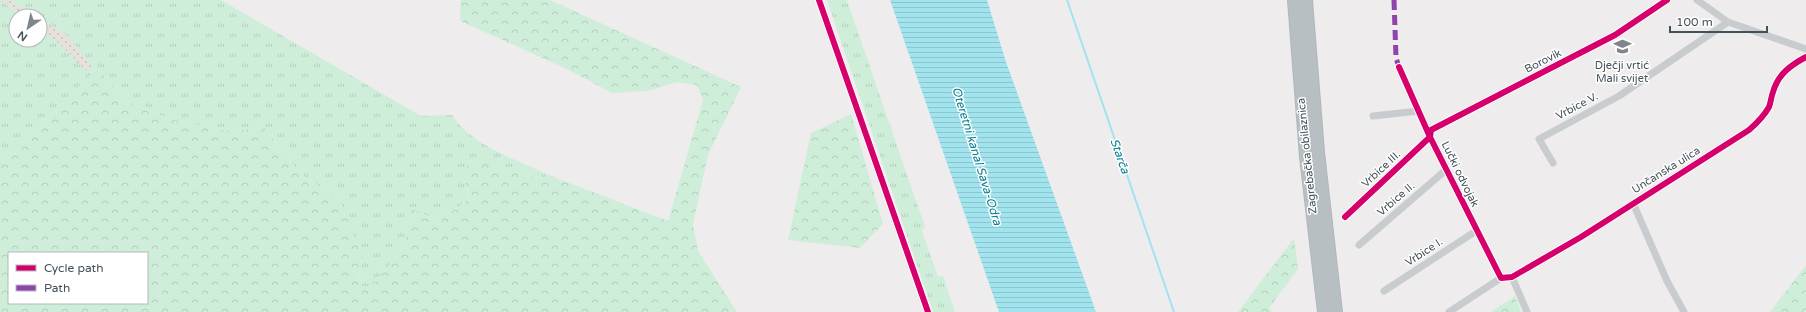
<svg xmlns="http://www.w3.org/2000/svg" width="1806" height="312" font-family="'Varela Round',sans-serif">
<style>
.grass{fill:url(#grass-tufts)}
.forest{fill:url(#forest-crowns);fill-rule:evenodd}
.sand{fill:url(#sand-dots)}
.water{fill:url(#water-rules)}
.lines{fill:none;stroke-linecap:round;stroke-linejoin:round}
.stream{stroke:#a2e4ee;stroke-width:2}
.highway-casing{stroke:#b2b7bd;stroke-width:14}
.street{stroke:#c8ccce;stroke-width:7}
.highway{stroke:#b8bfc3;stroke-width:12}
.quiet{stroke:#8e44ad;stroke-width:5;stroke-dasharray:10 5;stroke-linecap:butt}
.cycleway-casing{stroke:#fff;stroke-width:8}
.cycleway{stroke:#d6006c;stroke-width:6}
.labels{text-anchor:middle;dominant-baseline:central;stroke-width:3;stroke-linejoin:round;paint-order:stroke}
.street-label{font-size:11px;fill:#43515a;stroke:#fff}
.poi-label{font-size:11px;fill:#43515a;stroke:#fff}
.water-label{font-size:12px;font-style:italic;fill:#088094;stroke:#fff}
</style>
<defs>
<pattern id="grass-tufts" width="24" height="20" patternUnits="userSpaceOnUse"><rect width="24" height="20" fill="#cfeed9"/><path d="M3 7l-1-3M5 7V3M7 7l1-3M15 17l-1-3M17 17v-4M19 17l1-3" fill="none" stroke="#b3cebc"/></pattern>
<pattern id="forest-crowns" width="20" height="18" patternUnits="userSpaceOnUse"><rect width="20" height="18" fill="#cfeed9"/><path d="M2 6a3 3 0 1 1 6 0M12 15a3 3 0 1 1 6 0" fill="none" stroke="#b3cebc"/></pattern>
<pattern id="sand-dots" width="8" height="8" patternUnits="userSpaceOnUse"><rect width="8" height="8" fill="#e6e1db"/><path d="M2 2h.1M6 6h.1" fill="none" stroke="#c6c3be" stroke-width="1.8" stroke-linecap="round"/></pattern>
<pattern id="water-rules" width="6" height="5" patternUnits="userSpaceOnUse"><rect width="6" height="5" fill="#a2e4ee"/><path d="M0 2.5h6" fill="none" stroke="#8dc5ce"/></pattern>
</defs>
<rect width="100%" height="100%" fill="#eeeced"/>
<path class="grass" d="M0,0L23,16H16V40H40V28L61,45L86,70L92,66L66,35L40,18V16H37L9,0H221L421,116L453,115C465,142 520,161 546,174L544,179L468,161L467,189L470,196C465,205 441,219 431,217C424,215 417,211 410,208L405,242L397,258L370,286H362L339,198L306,178L283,154L264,127L236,131L219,130L170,119L126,101L97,68L0,167Z
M827,0H847L925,227L922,231L938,277L943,276L955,312H933Z"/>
<path class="forest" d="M461,0H550L741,87L708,155L693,224L698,251L737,312H0V167L97,68L126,101L170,119L219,130L236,131L264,127L283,154L306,178L339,198L364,262L358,272L362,286H370L397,258L405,242L410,208C417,211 424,215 431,217C441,219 466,205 470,196L465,181L468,161L544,179L546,174L668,221L703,100L697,85L677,82L648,91L612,93L567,69L460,21ZM9,253H147V303H9Z
M851,114L883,224L860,248L788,240L811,133Z
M1294,238L1298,269L1269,308L1272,312H1238Z
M1806,265V312H1770Z
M1515,296L1521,312H1491Z"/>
<path class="sand" d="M0,0H9L37,16H23Z
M40,18L66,35L92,66L86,70L83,68L61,45L40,28Z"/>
<path class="water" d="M890,0H987L1006,62L1096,312H999Z"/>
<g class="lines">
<path class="stream" d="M1067,0L1174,312"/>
<defs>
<path id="highway" d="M1294,0L1306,157L1324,312
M1306,0L1318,152L1336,312"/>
</defs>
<use href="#highway" class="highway-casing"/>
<path class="street" d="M819,0L928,312
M1697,0L1728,22L1806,49
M1399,67L1430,137L1501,278L1512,277L1581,237L1749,130C1757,123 1764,116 1769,107C1771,102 1771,97 1773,92C1778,74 1791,65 1806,57
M1373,116L1418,111
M1553,163L1539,139L1619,96L1728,22
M1633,203L1667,281L1684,312
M1345,217L1430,137L1431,130L1615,35L1667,0
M1359,245L1447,169
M1512,277L1527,312
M1384,291L1476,231
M1449,312L1501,278"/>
<use href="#highway" class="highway"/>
<path class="quiet" d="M1394,0L1396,58L1399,67"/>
<defs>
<path id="cycleway" d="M819,0L928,312
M1399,67L1430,137L1501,278L1512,277L1581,237L1749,130C1757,123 1764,116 1769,107C1771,102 1771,97 1773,92C1778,74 1791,65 1806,57
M1345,217L1430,137L1431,130L1615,35L1667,0"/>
</defs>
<use href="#cycleway" class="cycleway-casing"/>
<use href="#cycleway" class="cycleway"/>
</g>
<defs>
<symbol id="school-bare" viewBox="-9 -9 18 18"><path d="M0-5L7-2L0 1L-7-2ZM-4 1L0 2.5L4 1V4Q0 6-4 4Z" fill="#7f878d" stroke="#fff" stroke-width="2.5" paint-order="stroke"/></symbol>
</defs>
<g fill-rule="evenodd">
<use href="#school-bare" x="1610" y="34" width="25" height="25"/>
</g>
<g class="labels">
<g class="street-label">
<text transform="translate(1543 61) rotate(-27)">Borovik</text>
<text transform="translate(1577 106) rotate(-28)">Vrbice V.</text>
<text transform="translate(1307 156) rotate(-96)">Zagrebačka obilaznica</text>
<text transform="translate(1381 169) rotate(-43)">Vrbice III.</text>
<text transform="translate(1666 170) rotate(-32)">Unčanska ulica</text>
<text transform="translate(1460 174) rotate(64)">Lučki odvojak</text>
<text transform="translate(1396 199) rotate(-41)">Vrbice II.</text>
<text transform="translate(1424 252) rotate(-33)">Vrbice I.</text>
</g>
<g class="poi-label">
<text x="1622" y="65">Dječji vrtić<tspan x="1622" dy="13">Mali svijet</tspan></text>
</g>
<g class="water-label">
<text transform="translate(977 156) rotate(73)">Oteretni kanal Sava-Odra</text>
<text transform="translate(1120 156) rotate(71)">Starča</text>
</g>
</g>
<rect x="8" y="252" width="140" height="52" fill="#ffffff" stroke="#b4b9bd"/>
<rect x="16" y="265" width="20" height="6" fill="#d6006c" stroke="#b4b9bd"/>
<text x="44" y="272" font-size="12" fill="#43515a">Cycle path</text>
<rect x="16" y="285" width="20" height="6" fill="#8e44ad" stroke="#b4b9bd"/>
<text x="44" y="292" font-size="12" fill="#43515a">Path</text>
<g transform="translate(28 28) rotate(214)"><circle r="19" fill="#ffffff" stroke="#b4b9bd"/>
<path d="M0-3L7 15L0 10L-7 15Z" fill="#7f878d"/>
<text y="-6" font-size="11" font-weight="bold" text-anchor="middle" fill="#43515a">N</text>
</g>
<path d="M1670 26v6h97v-6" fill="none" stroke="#43515a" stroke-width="2"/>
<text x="1676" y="26" font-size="12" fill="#43515a" stroke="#ffffff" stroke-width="3" paint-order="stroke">100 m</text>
</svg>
